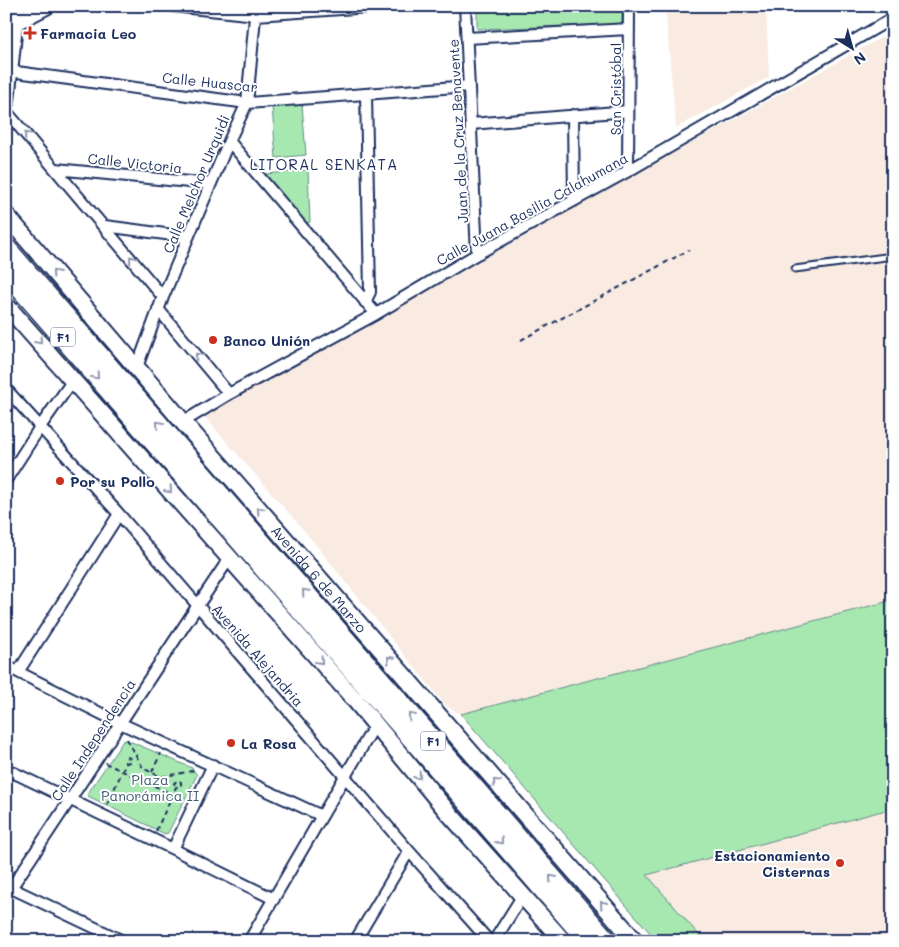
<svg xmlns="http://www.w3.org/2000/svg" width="899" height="947" font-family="Mali,sans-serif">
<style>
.built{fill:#f9ebe2}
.green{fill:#a7e7b0;stroke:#618b87}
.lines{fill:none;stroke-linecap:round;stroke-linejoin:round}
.lane-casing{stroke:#1b2f5e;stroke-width:9}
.street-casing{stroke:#1b2f5e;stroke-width:14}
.secondary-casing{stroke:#1b2f5e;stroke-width:19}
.primary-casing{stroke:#1b2f5e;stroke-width:20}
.highway-casing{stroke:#1b2f5e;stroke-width:22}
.path{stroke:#1b2f5e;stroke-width:2;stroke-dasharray:5 4;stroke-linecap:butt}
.lane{stroke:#fff;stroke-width:5}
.street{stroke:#fff;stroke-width:10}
.secondary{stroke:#fff;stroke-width:15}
.primary{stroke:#fff;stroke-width:16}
.highway{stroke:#fff;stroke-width:19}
.oneway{stroke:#8d97ae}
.poi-dot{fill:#c8321e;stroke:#fff;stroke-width:2}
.labels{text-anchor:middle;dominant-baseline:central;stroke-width:4;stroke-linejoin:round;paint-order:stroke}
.shield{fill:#fff;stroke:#5f6d8e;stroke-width:1}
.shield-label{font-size:12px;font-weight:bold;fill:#1b2f5e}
.poi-label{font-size:14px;font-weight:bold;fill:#1b2f5e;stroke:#fff;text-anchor:start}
.street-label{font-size:14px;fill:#1b2f5e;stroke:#fff}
.park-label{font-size:14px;fill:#3e5d72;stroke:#fff}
.neighbourhood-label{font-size:15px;letter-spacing:1px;fill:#1b2f5e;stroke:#fff}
</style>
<rect width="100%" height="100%" fill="#fff"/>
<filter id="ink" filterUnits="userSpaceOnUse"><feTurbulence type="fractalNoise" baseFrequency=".02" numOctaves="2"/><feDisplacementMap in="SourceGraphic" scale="10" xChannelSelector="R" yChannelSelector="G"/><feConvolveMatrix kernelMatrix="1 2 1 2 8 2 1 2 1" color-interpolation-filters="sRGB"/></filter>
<g filter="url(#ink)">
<path class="built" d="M665,6H766L769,77L676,128Z
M893,31V941H657L461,714L446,706L302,528L203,415Z"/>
<path class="green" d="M477,6H622V24L477,29Z
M302,104L306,155L276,158L272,107Z
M308,170L310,222L300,224L263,180L266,174Z
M893,600V808L647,875L704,941H657L461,714Z
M127,740L192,768L197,775L168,833L165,834L88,796V793L123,741Z"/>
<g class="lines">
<defs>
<path id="lane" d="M795,269L893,256"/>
<path id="street" d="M172,6L256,15L384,6
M465,6L477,254
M467,38L629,29
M9,71L247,103L469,86
M6,111L163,297
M573,115L574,201
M471,124L628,111
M229,141L376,314
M56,169L210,184
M628,171L629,6
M105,226L188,237
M365,302L370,292L366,94
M158,309L229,394
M137,367L163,297L229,141L247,103L256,6
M6,389L119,514L409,851L489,941
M183,422L229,394L376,314L477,254L628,171L893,18
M6,480L40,427L73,380
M6,666L120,723L322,816
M18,672L119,514
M6,769L173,849L274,899
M173,849L213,765
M7,886L123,941
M11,888C85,779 155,668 229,559
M249,941L375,725
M355,941L409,851
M494,941L523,895"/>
<path id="secondary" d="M14,23L47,6"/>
<g id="primary">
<path d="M6,101L16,6"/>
<path id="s1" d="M6,215L183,422L635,941"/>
<path d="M6,305L355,700L447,811L563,941"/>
</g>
<path id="highway" d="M6,248L607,941
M6,272L588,941"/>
</defs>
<use href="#lane" class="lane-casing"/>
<use href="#street" class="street-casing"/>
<use href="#secondary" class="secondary-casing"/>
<use href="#primary" class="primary-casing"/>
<use href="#highway" class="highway-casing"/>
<path class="path" d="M521,340L689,250
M127,739L143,768L161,777L197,770
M105,763L185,800
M152,772L161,753
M107,805L126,763L130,762L131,759L128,757L124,760L126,763
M156,831L176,787L181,786V782L178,780L174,783L176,787"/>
<use href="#lane" class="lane"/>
<use href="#street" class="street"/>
<use href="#secondary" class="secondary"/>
<use href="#primary" class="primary"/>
<use href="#highway" class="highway"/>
</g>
<defs><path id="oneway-chevron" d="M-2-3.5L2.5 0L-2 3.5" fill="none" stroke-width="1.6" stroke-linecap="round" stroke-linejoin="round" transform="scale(1.25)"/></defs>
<g class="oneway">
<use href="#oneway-chevron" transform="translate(27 135) rotate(-131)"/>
<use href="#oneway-chevron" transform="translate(132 259) rotate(-129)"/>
<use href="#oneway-chevron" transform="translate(55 273) rotate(-131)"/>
<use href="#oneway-chevron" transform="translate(39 341) rotate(49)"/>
<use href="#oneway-chevron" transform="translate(198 356) rotate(-130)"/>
<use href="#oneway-chevron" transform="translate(96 376) rotate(49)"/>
<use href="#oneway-chevron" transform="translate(159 424) rotate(-131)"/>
<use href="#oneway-chevron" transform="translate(169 490) rotate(49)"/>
<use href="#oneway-chevron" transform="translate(260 510) rotate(-131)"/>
<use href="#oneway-chevron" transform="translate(305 592) rotate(-131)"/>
<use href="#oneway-chevron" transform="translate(390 659) rotate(-131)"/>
<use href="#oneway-chevron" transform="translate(320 661) rotate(48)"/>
<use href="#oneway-chevron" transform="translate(411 716) rotate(-131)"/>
<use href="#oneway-chevron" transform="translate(418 776) rotate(50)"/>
<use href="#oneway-chevron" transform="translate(496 782) rotate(-131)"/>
<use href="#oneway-chevron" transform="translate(500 841) rotate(49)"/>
<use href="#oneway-chevron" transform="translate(552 878) rotate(-131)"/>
<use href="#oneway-chevron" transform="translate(603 904) rotate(-131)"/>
</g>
</g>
<g class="poi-dot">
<path d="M27.5 25.5h5v5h5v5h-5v5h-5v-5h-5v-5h5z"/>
<circle cx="213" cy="340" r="5"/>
<circle cx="60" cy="481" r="5"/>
<circle cx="231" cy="743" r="5"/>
<circle cx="840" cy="863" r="5"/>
</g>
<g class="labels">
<g class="shield">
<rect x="50.5" y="327.5" width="25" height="19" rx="4"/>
<rect x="420.5" y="731.5" width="25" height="19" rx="4"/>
</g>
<g class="shield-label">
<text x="63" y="337">F1</text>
<text x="433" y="741">F1</text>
</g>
<g class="poi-label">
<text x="40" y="33">Farmacia Leo</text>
<text x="223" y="340">Banco Unión</text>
<text x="70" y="481">Por su Pollo</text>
<text x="241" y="743">La Rosa</text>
<text x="830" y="855" text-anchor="end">Estacionamiento<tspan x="830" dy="16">Cisternas</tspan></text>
</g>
<g class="street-label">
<text transform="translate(210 82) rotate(6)">Calle Huascar</text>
<text transform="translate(615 89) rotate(-90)">San Cristóbal</text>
<text transform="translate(458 131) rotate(-93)">Juan de la Cruz Benavente</text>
<text transform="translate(135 163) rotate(6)">Calle Victoria</text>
<text transform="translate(196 184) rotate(-67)">Calle Melchor Urquidi</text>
<text transform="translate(532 209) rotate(-29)">Calle Juana Basilia Calahumana</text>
<text stroke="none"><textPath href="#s1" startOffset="480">Avenida 6 de Marzo</textPath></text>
<text transform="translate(258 655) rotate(49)">Avenida Alejandria</text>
<text transform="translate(93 740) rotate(-57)">Calle Independencia</text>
</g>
<g class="park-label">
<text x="150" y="779">Plaza<tspan x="150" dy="16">Panorámica II</tspan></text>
</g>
<g class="neighbourhood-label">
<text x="324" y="164">LITORAL SENKATA</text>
</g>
</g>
<rect width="899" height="947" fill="none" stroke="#fff" stroke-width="25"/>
<rect x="12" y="12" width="874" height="922" fill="none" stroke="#1b2f5e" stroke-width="2" filter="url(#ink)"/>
<g transform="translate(852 48) rotate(143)" stroke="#ffffff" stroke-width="4" paint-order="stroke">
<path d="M0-4L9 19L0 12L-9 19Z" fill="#1b2f5e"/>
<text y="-8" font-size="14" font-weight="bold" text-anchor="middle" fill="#1b2f5e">N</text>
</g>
</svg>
